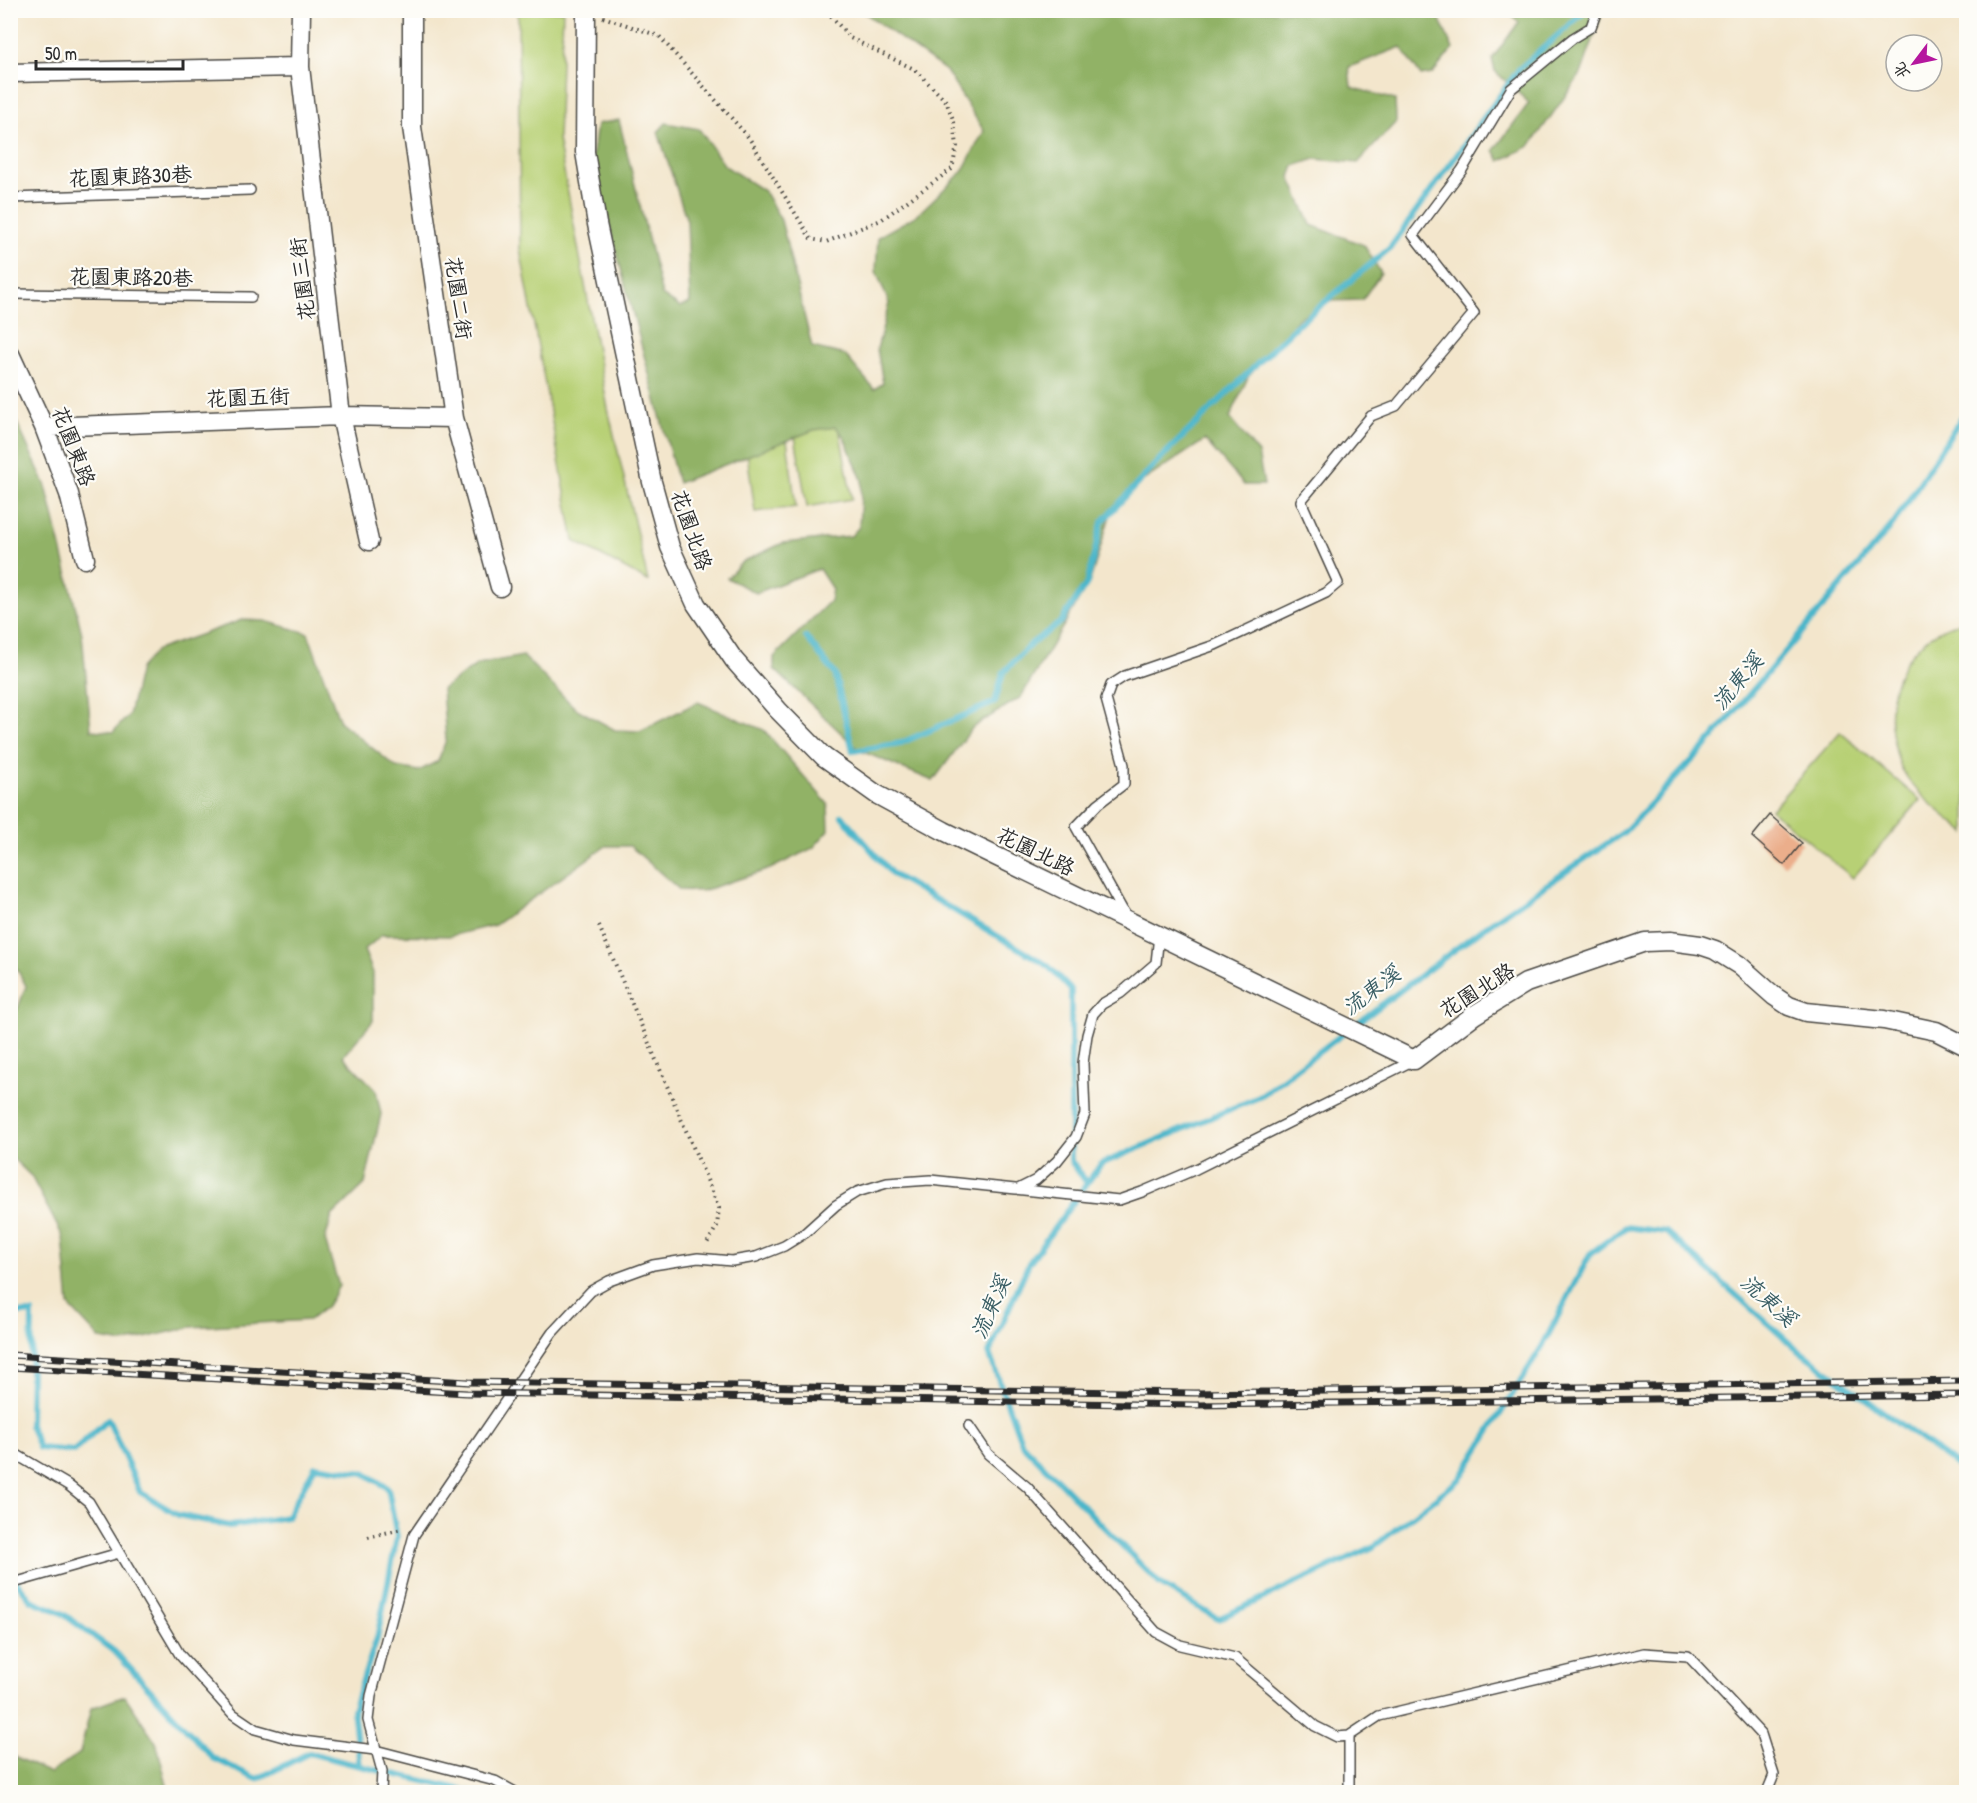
<svg xmlns="http://www.w3.org/2000/svg" width="1977" height="1803" font-family="'Patrick Hand','LXGW WenKai TC',sans-serif">
<style>
.green{fill:#b7d075;stroke:#717e50;stroke-width:1.5}
.forest{fill:#91b266;stroke:#5e6e48;stroke-width:1.5}
.lines{fill:none;stroke-linecap:round;stroke-linejoin:round}
.stream{stroke:#4cb6ca;stroke-width:6}
.building{fill:#ebae8b}
.service-casing{stroke:#494743;stroke-width:12}
.minor-casing{stroke:#494743;stroke-width:21}
.path{stroke:#494743;stroke-width:4;stroke-dasharray:1.5 4.5;stroke-linecap:butt}
.service{stroke:#fff;stroke-width:9}
.minor{stroke:#fff;stroke-width:18}
.rail-casing{stroke:#2b2b2b;stroke-width:7}
.rail{stroke:#fdfcf7;stroke-width:4.5;stroke-dasharray:14;stroke-linecap:butt}
.labels{text-anchor:middle;dominant-baseline:central;stroke-width:4.5;stroke-linejoin:round;paint-order:stroke}
.street-label{font-size:21px;fill:#2b2b2b;stroke:#fdfcf7}
.water-label{font-size:22px;font-style:italic;fill:#375c63;stroke:#fdfcf7}
</style>
<rect width="100%" height="100%" fill="#fdfcf7"/>
<filter id="ink" filterUnits="userSpaceOnUse"><feTurbulence type="fractalNoise" baseFrequency=".0167" numOctaves="2"/><feDisplacementMap in="SourceGraphic" scale="12" xChannelSelector="R" yChannelSelector="G"/><feConvolveMatrix kernelMatrix="1 2 1 2 8 2 1 2 1" color-interpolation-filters="sRGB"/></filter>
<filter id="wash" filterUnits="userSpaceOnUse"><feTurbulence type="fractalNoise" baseFrequency=".008" numOctaves="4" result="noise"/><feDisplacementMap in="SourceGraphic" scale="24" xChannelSelector="R" yChannelSelector="G"/><feGaussianBlur stdDeviation="1.35" result="paint"/><feColorMatrix in="noise" values="0 0 0 0 0 0 0 0 0 0 0 0 0 0 0 0 0 1.4 0 .05"/><feComposite in="paint" operator="in"/></filter>
<g filter="url(#wash)">
<rect width="100%" height="100%" fill="#f3e6cc"/>
<path class="green" d="M518,11H563L558,139L608,409L648,581L574,541L520,249Z
M836,411L852,499L807,507L792,419Z
M784,418L796,507L755,512L743,423Z
M1966,621V833C1944,814 1916,796 1902,769C1897,760 1895,748 1893,738C1882,683 1911,634 1966,621Z
M1840,732L1920,800L1853,878L1771,810Z"/>
<path class="forest" d="M862,11H1445L1440,20L1453,49L1432,74L1421,76L1401,47L1349,67L1351,87L1395,100L1396,122L1358,163L1315,159L1294,166L1290,177L1311,225L1364,245L1381,273L1362,300L1328,301L1299,318L1248,377L1230,418L1258,453L1264,485H1244L1205,440L1141,482L1110,516L1090,581L1021,697L973,727L933,781L859,750L774,669V657L830,601L832,589L819,569L756,593L727,578L742,562L783,543L851,536L859,527L862,480L844,437L836,427L814,430L678,483L592,160L597,124L619,120L662,295L680,307L690,303L687,221L658,132L666,123L699,129L725,166L764,191L781,220L812,347L845,355L874,389L883,383L877,349L889,303L876,271L878,237L917,215L962,172L984,131L946,71Z
M1506,11H1603L1581,74L1530,146L1500,161L1494,150L1529,103L1495,71L1492,59L1519,22Z
M11,410L46,486L82,634L91,730L113,732L129,715L140,668L157,650L242,620L265,621L308,633L340,722L396,767L419,771L438,761L446,740L442,689L478,664L523,656L575,708L615,730L640,731L698,702L764,730L828,804L829,830L813,848L770,869L702,891L680,890L630,846H606L495,925L450,936L382,935L364,950L373,973V1021L343,1056L376,1090L381,1114L365,1184L332,1216L325,1240L339,1286L327,1306L309,1320L191,1327L123,1343L100,1339L69,1306L63,1237L31,1176L11,1157V1009L18,1008L26,986L10,956Z
M125,1696L156,1742L169,1792H11V1755L50,1773L80,1753L91,1708Z"/>
<g class="lines">
<path class="stream" d="M1966,414L1963,415L1894,523L1705,747L1624,832L1485,927L1259,1097L1101,1164L1029,1263L989,1353L1022,1444L1160,1584L1218,1619L1373,1547L1460,1479L1543,1345L1590,1254L1626,1227L1666,1232L1794,1347L1966,1472
M806,637L835,674L853,751L901,743L995,702L1003,673L1032,643L1061,622L1087,583L1102,522L1160,459L1296,326L1390,248L1519,69L1581,15L1584,10
M842,816L892,874L1047,965L1071,990V1161L1087,1183
M10,1313H32L30,1425L39,1448L74,1451L108,1419L140,1492L178,1515L230,1526L287,1517L315,1466L364,1473L388,1488L397,1537L377,1638L353,1710L360,1766L471,1792
M10,1573L31,1600L62,1613L115,1652L213,1758L257,1779L309,1753L360,1766"/>
</g>
<g id="blocks">
<path class="building" d="M1770,815L1802,843L1784,865L1752,837Z"/>
</g>
</g>
<g filter="url(#ink)">
<use href="#blocks" fill-opacity="0" stroke="#494743" stroke-width="1.5"/>
<g class="lines">
<defs>
<path id="service" d="M10,198L250,190
M10,294L251,297
M1127,918L1076,827L1098,804L1124,784V765L1106,699L1111,685L1125,676L1215,645L1326,593L1338,583L1301,501L1371,416L1396,406L1474,313L1413,235L1462,170L1511,89L1573,38L1591,27L1597,10
M1020,1188L1036,1180L1057,1161L1076,1137L1085,1114L1083,1063L1087,1035L1093,1014L1102,1004L1121,993L1156,963L1159,935
M969,1426L988,1454L1027,1487L1156,1632L1180,1645L1235,1658L1315,1726L1337,1737L1349,1736L1379,1716L1644,1653L1688,1656L1761,1734L1774,1775L1767,1792
M10,1451L68,1485L89,1502L180,1655L233,1714L255,1729L294,1740L375,1750L495,1781L515,1792
M10,1584L119,1553
M381,1792L382,1771L368,1720L371,1696L414,1535L552,1333L591,1291L609,1281L653,1265L698,1258L732,1261L756,1257L784,1246L805,1233L836,1205L857,1192L887,1183L930,1180L1119,1200L1142,1192L1196,1169L1414,1060
M1349,1792V1736"/>
<path id="minor" d="M301,10L300,67L341,416L369,541
M412,10V127L454,418L500,587
M586,10L585,152L597,224L652,482L670,547L696,604L734,660L778,710L824,757L876,794L944,831L1414,1060L1474,1015L1526,983L1645,942L1670,941L1700,945L1715,950L1739,965L1774,996L1789,1006L1806,1012L1884,1020L1936,1031L1966,1046
M10,73L300,67
M10,354L44,427L69,494L85,559
M44,427L341,416L454,418"/>
</defs>
<use href="#service" class="service-casing"/>
<use href="#minor" class="minor-casing"/>
<path class="path" d="M603,17L659,36L749,138L811,239L826,242L881,220L952,169L957,146L954,122L946,101L914,69L850,38L826,10
M599,926L719,1208L717,1226L706,1245
M368,1537L402,1529"/>
<use href="#service" class="service"/>
<use href="#minor" class="minor"/>
<defs>
<path id="rail" d="M10,1355L468,1382L1195,1393L1966,1381
M10,1367L467,1393L1195,1405L1966,1395"/>
</defs>
<use href="#rail" class="rail-casing"/>
<use href="#rail" class="rail"/>
</g>
</g>
<g class="labels">
<g class="street-label">
<text transform="translate(130 176) rotate(-2)">花園東路30巷</text>
<text transform="translate(131 277) rotate(1)">花園東路20巷</text>
<text transform="translate(302 279) rotate(-97)">花園三街</text>
<text transform="translate(459 298) rotate(82)">花園二街</text>
<text transform="translate(248 397) rotate(-2)">花園五街</text>
<text transform="translate(74 446) rotate(69)">花園東路</text>
<text transform="translate(692 530) rotate(71)">花園北路</text>
<text transform="translate(1036 851) rotate(26)">花園北路</text>
<text transform="translate(1477 990) rotate(-32)">花園北路</text>
</g>
<g class="water-label">
<text transform="translate(1737 681) rotate(-50)">流東溪</text>
<text transform="translate(1371 990) rotate(-37)">流東溪</text>
<text transform="translate(1769 1300) rotate(42)">流東溪</text>
<text transform="translate(990 1307) rotate(-66)">流東溪</text>
</g>
</g>
<rect width="1977" height="1803" fill="none" stroke="#fdfcf7" stroke-width="36"/>
<g transform="translate(1914 63) rotate(238)"><circle r="28" fill="#fdfcf7" stroke="#a9a8a5" stroke-width="1.5"/>
<path d="M0-4.5L10 22L0 15L-10 22Z" fill="#b5179e"/>
<text y="-9" font-size="16" font-weight="bold" text-anchor="middle" fill="#2b2b2b">北</text>
</g>
<path d="M36 60v9h147v-9" fill="none" stroke="#2b2b2b" stroke-width="3"/>
<text x="45" y="60" font-size="18" fill="#2b2b2b" stroke="#fdfcf7" stroke-width="4.5" paint-order="stroke">50 m</text>
</svg>
